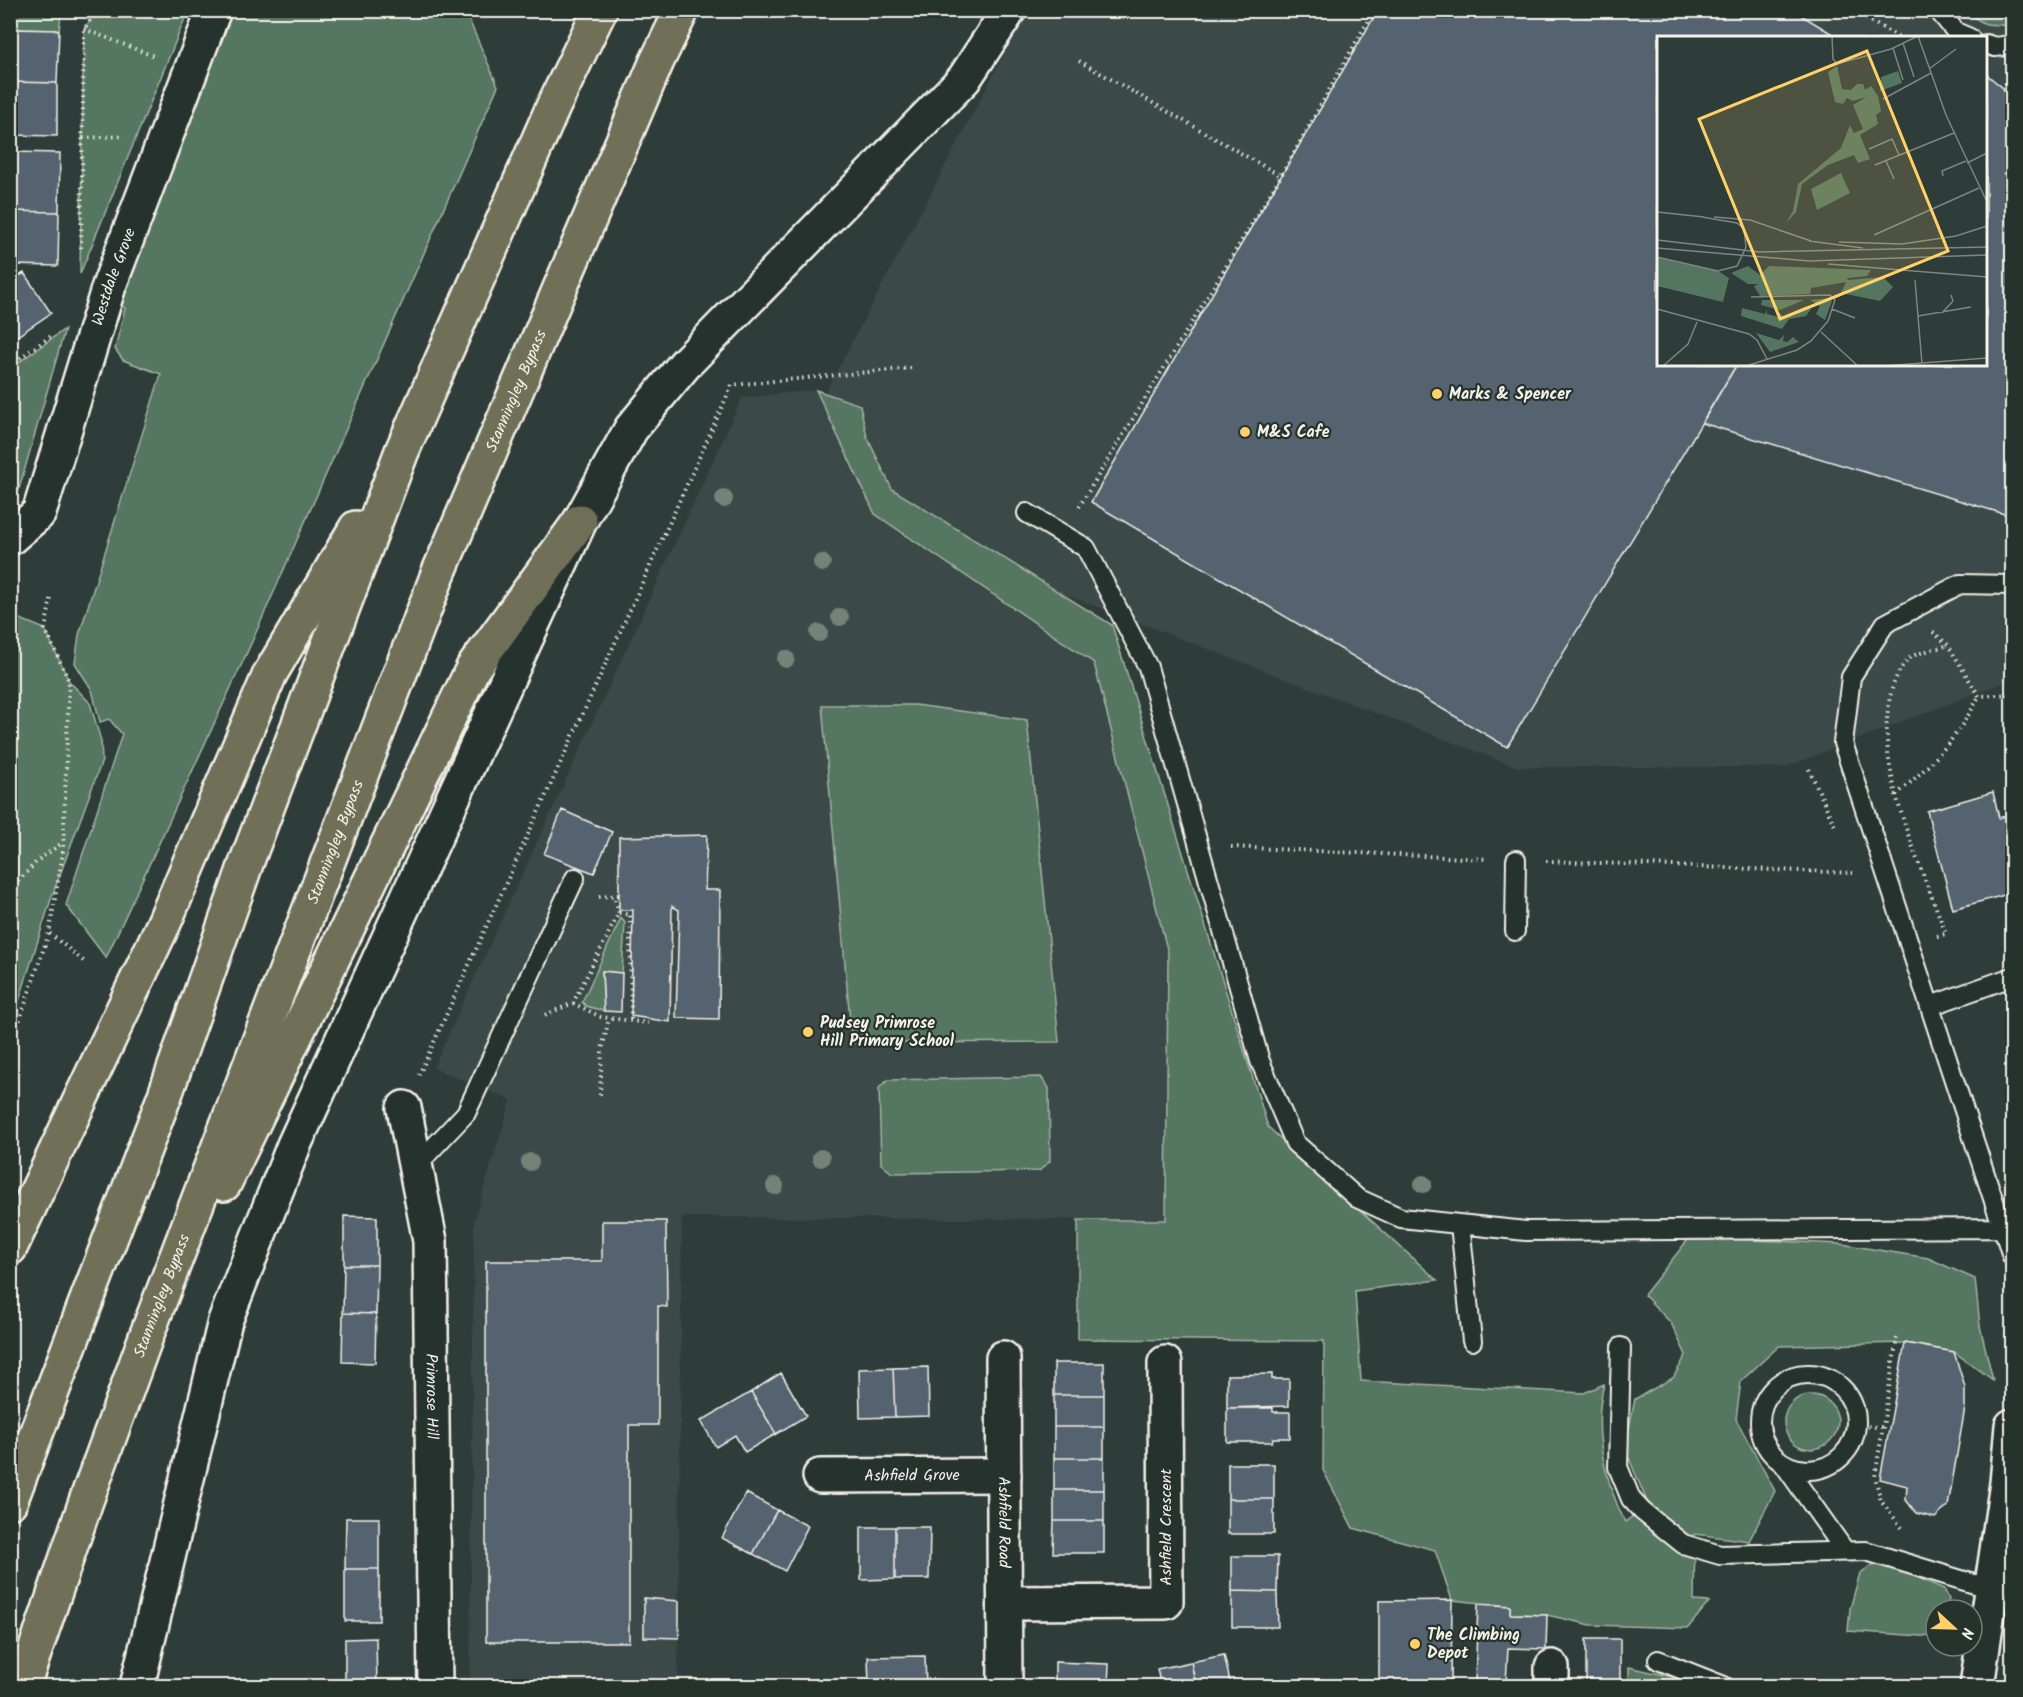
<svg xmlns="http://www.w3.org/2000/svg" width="2023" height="1697" font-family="Kalam,sans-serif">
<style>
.built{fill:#3a484a;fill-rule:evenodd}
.green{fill:#547660;stroke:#a4b4a4;stroke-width:1.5}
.building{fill:#556370;stroke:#f4f1e8;stroke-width:1.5}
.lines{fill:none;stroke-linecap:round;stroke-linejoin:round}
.lane-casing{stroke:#f4f1e8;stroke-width:22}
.street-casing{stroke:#f4f1e8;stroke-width:38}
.secondary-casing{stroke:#f4f1e8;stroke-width:38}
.highway-casing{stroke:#f4f1e8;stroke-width:38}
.path{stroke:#f4f1e8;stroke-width:4;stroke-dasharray:1.5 4.5;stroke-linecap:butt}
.lane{stroke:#26332d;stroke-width:18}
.street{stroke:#26332d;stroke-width:33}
.secondary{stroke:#26332d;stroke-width:33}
.highway{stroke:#706f59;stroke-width:33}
.tree{fill:#748278}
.poi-dot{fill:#ffd166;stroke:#26332d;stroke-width:2}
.labels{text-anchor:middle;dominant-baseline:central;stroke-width:4.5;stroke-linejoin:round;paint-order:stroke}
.street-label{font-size:16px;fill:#f4f1e8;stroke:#26332d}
.poi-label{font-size:16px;font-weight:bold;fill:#f4f1e8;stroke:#26332d;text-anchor:start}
.inset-road{fill:none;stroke:#7e8580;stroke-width:1.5}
.view{fill:#ffd166;fill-opacity:0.15;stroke:#ffd166;stroke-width:3}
.inset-edge{fill:none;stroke:#f4f1e8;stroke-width:3}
</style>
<rect width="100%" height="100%" fill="#2f3d3a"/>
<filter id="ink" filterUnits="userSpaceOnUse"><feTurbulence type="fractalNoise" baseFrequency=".0167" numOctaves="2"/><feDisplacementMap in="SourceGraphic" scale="12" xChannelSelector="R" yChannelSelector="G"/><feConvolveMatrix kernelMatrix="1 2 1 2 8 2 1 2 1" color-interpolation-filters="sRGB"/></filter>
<g filter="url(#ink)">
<path class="built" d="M1027,11H2012V679L1786,767H1517L906,534L1094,663L1168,953L1166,1220L682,1217L678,1686H470L474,1221L511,1100L433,1068L742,398L816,390L821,401ZM1658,38H1986V364H1658Z"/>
<path class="green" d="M11,11H54L61,16L59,30L13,29L11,133Z
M97,11H188L80,274L84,29Z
M226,11H465L498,86L250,646L106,958L66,905L122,734L109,719L100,722L92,690L75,663L79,635L161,374L123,360L115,349L125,308L114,301Z
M1964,11H2012V26L1985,24Z
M65,329L17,496L11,499V368Z
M816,390L860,405L867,437L892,489L1112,625L1268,1127L1437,1280L1355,1291L1361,1381L1584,1393L1604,1384C1592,1430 1605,1481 1625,1522L1648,1504L1625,1449L1635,1399L1673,1378L1686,1355L1671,1323L1644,1295L1690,1237L1841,1244L1928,1258L1975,1279L1980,1326L1993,1380L1954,1352L1905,1343L1779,1346L1741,1381L1736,1419L1775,1491L1749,1541L1695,1534L1694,1601L1709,1602L1688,1628L1591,1625L1547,1615L1510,1614V1606L1452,1600L1435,1550L1353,1528L1323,1470L1324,1341L1078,1339V1220H1166L1168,953L1094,663L875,514Z
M13,616L45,629L69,681L90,703L101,741L102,761L51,899L11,1026L10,620Z
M822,705H915L1027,720L1059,1042L852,1043Z
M621,918L625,923L622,973L602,972L604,1011L586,1006L582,1002Z
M1041,1077L1049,1088L1050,1161L1039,1171L892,1173L881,1164L879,1088L888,1080Z
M1784 1422a27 27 0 1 1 54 0a27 27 0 1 1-54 0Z
M1879,1561L1944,1589L1949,1599L1946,1610H1936V1637L1848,1631L1850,1609L1860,1573Z
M1629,1667L1695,1682L1702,1686H1629Z"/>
<path class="building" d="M1378,10H1793L1839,38H1658V364H1737L1507,747L1091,502Z
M13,29L59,30L57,83L11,82Z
M1986,74L2003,88L2012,114L2011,516L1702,423L1737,364H1986Z
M11,82L57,83V136L10,135Z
M11,152L60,153L59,212L10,211Z
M10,211L59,212L58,266L10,265Z
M24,273L51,313L10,341V281Z
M2012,326V559H2010Z
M2010,559H2012V613H2011Z
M1993,792L1999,818L2012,814V893L1953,909L1927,811Z
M562,810L612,832L594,873L544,854Z
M707,835L705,890H720L719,1019L676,1018L679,910L672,906L670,1022L631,1016L633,910H619V837Z
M602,971L622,973L621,1012L604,1011Z
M344,1216L377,1217V1265H344Z
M602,1221H666L667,1307L658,1306V1425H629V1642H486V1261H602Z
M344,1265H377L376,1314L343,1313Z
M343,1313L376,1314L375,1363L342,1362Z
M1905,1343L1954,1352L1965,1387V1408L1948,1506L1935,1518L1916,1513L1906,1500L1907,1486L1880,1479Z
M1054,1363H1104V1395H1054Z
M928,1367L929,1416L895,1417L893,1368Z
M893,1368L895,1417L860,1418L859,1369Z
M781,1373L806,1416L776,1434L751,1392Z
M1272,1374V1379H1289V1406L1227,1408V1375Z
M751,1392L776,1434L745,1452L735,1435L716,1447L701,1421Z
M1054,1395H1104V1427H1054Z
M1227,1408H1273V1412H1290V1438H1273L1272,1442H1227Z
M1054,1427H1104V1458H1054Z
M1054,1458H1104V1490H1054Z
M1228,1464H1274V1499H1228Z
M1054,1490H1104V1521H1054Z
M746,1493L777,1510L753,1554L722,1538Z
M1228,1499H1274V1534H1228Z
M777,1510L808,1526L785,1571L753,1554Z
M346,1518H379V1569H345Z
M1054,1521H1104V1553H1053Z
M861,1527H895V1579L861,1580Z
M895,1527H930L929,1579H895Z
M1232,1556H1278L1277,1592L1232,1591Z
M345,1569H379V1621H345Z
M1232,1591L1277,1592L1278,1627H1232Z
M644,1598L679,1601V1638L644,1637Z
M1452,1600L1451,1686H1379V1601Z
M1478,1604L1510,1606V1614L1547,1615L1546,1649L1508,1648L1506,1684L1475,1683Z
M376,1638L377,1686H345V1639Z
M1586,1639H1620V1686H1586Z
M1224,1655L1231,1686H1196L1191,1662Z
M925,1656L926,1686H869L868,1657Z
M1055,1662L1109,1664L1108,1686H1055Z
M1191,1662L1196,1686H1161L1157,1669Z"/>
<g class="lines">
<defs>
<path id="lane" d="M1938,10L1956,32L1970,38
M1986,44L1995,47L2012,45
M1027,513L1086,548L1148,667L1260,1061L1295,1143L1357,1198L1401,1218L1526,1231L2003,1228
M2012,585L1960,584L1885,624L1851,677L1843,743L2012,1256
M1515,931L1516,860
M1930,1006L2012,977
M415,1167L466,1113L575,878
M1460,1224L1472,1341
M1621,1347L1618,1467L1631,1499L1642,1511L1683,1544L1720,1555L1866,1551L1991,1589
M1760 1422a48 48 0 1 1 96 0a48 48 0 1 1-96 0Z
M1783,1463L1845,1551
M1658,1660L1724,1686"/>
<g id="street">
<path id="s1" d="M10,538L39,513L109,286L214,10"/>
<path id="s2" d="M404,1108L430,1241L435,1686"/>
<path id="s3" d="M1003,1358L1005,1686"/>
<path id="s4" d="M820,1476L1004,1475"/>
<path d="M1005,1603L1166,1602L1165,1363"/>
<path d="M1552,1667V1686"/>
<path d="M1977,1686L2007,1483L2012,1426"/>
</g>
<path id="secondary" d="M137,1686L225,1321L294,1145L580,521L631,429L686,363L964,79L1009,10"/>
<g id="highway">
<path d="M224,1184L473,668L580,521"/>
<path d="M10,1248L164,923L270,674L356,528"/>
<path d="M10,1502L165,1095L247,861L402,451L553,107L600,10"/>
<path id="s5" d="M23,1686L86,1501L147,1334L438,574L657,61L682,10"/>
</g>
</defs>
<use href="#lane" class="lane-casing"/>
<use href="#street" class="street-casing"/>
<use href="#secondary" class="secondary-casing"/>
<use href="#highway" class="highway-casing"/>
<path class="path" d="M1850,10L1901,38
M84,29L156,57
M1079,61L1281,176
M83,138L125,136
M81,248L84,29L97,10
M10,365L54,334
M1079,507L1281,176L1374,10
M51,599L45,629L69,681L63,853L49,933L86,963
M1933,632L1948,645L1979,696L2012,694
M1809,769L1836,829
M1896,795C1931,765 1958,738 1979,696
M1231,847L1487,859
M1546,861L1853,873
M10,890L37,861L62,843
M599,897L619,895
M619,913L630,915L631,1021
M1937,936L1946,934C1920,862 1869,762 1893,686C1896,676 1903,662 1913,656C1923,651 1937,649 1948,645
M573,1003L601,1017L648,1023
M545,1015L573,1003L619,913L614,896
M10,1049L49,933
M419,1075L732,385L912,368
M600,1095L602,1050L609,1018
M1897,1338L1875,1477L1881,1501L1902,1528
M1856,1426L1883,1427"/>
<use href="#lane" class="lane"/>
<use href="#street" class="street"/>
<use href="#secondary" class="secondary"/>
<use href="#highway" class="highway"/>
</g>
<g class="tree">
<circle cx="724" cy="499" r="9"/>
<circle cx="822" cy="563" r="9"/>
<circle cx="840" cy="617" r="9"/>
<circle cx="819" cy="633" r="9"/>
<circle cx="786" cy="659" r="9"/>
<circle cx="821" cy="1158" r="9"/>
<circle cx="530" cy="1162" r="9"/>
<circle cx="1423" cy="1184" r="9"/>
<circle cx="775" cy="1186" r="9"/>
</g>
</g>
<g class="poi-dot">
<circle cx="1437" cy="394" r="6"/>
<circle cx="1245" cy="432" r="6"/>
<circle cx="808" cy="1032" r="6"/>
<circle cx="1415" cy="1644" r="6"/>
</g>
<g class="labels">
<g class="street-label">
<text stroke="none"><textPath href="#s1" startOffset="286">Westdale Grove</textPath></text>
<text stroke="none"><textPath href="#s5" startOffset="1386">Stanningley Bypass</textPath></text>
<text stroke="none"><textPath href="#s5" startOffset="900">Stanningley Bypass</textPath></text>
<text stroke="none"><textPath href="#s5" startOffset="414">Stanningley Bypass</textPath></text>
<text stroke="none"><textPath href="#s2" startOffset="291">Primrose Hill</textPath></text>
<text stroke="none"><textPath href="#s4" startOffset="92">Ashfield Grove</textPath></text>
<text stroke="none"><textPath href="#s3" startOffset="164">Ashfield Road</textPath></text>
<text transform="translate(1166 1527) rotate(-90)">Ashfield Crescent</text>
</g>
<g class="poi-label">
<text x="1449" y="394">Marks &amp; Spencer</text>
<text x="1257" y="432">M&amp;S Cafe</text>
<text x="820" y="1023">Pudsey Primrose<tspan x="820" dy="18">Hill Primary School</tspan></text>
<text x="1427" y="1635">The Climbing<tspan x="1427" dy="18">Depot</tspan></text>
</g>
</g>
<g transform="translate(1657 36)">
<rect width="330" height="330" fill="#2f3d3a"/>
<path d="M180,30L185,53L194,54L200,48H206L208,54L214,50L221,60L224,75L219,79L221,88L203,99L213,123L201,127L197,119L171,129L145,148L139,176L129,187L136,175L141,148L184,112L193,89L197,97L206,93L196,69L209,61L196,65L190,62L186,68L178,66L171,36ZM241,35L245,47L223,55L224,41ZM184,137L193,157L160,174L154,153ZM0,221L61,235L72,242L66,266L0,250ZM91,230L103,239L112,230L214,234L210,240L191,242L190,244L226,241L236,251L223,265L184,257L189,246L154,252L153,258L103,260L97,250L102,248H91L74,237ZM172,262L175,265L168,284L159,278L163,270L153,264ZM105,264H147L123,274L104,269ZM149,270L154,273L149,280L132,283L125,293L84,280L85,272L108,278L110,273V278L121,281L122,276L126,281ZM99,297L122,304L127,299L126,305L130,306L136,301L142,306L113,316Z" fill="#547660"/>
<path class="inset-road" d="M175,0L176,23L180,28L234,13L261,0M261,0L289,79L330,166M246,7L257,41M236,12L246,44M272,33L299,13M226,63L274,37M212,113L235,103L242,119M229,125L237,143M310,127L330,117M218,129L297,97M286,140L285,135L309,125M0,176L47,181M57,181L93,184L154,205M217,199L322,152M0,204L103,216L330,211M152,205L206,212M182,206L245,208L299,200L330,190M0,212L152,225L330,219M0,221L61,235L80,230L89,211L87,193L80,187L45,181M171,228L330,241M258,244L265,328M0,273L92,298L100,304L110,323M175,273L198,282M285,277L296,265L294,259M261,280L314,271M164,296L201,330M6,330L31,308L40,286M89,330L140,314L154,305L171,285L178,264L173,259L94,261M226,330L330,322"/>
<path class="view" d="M210,15L291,215L123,283L42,83Z"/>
<rect width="330" height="330" class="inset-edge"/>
</g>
<rect width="2023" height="1697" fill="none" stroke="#26332d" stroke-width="36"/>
<rect x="18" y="18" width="1987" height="1661" fill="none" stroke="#f4f1e8" stroke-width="2" filter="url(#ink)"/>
<g transform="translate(1954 1628) rotate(112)"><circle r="28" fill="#26332d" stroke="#787f78" stroke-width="1.5"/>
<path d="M0-4.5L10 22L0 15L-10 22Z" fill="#ffd166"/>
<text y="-9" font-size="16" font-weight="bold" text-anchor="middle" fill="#f4f1e8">N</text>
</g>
</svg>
